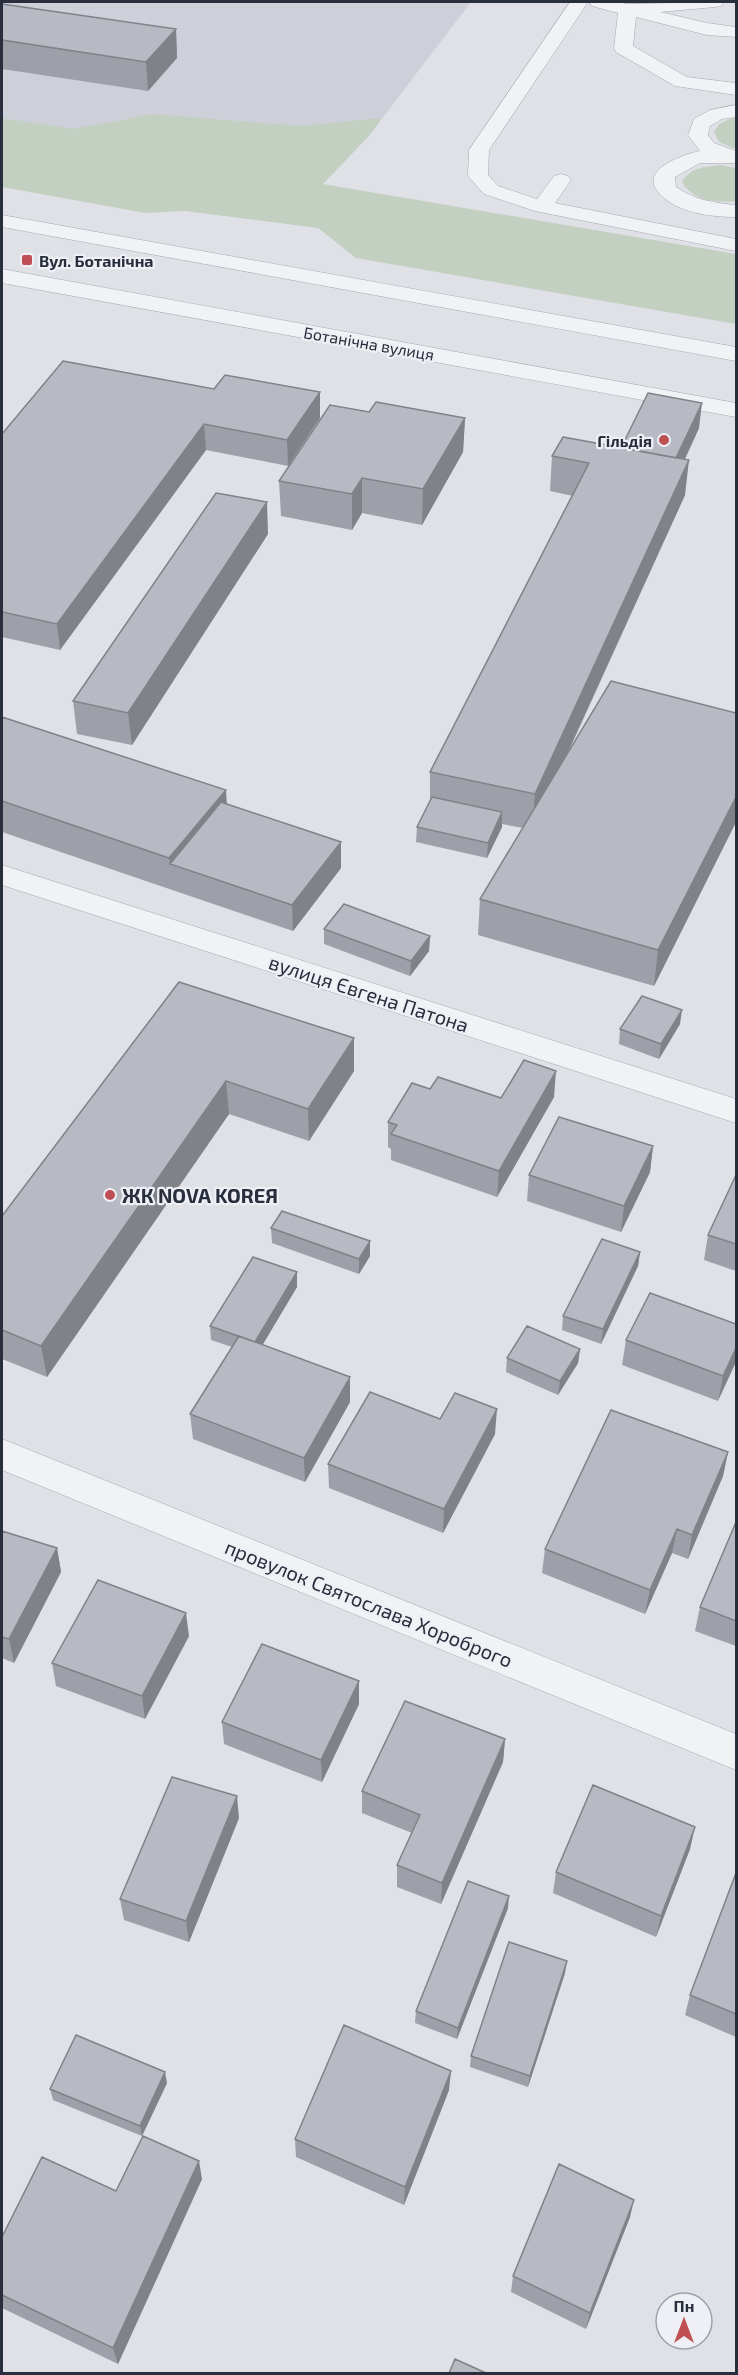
<svg xmlns="http://www.w3.org/2000/svg" width="738" height="2375" font-family="'Exo 2',sans-serif">
<style>
.built{fill:#cdd0d8}
.green{fill:#c3d0c1}
.lines{fill:none;stroke-linecap:round;stroke-linejoin:round}
.minor-casing{stroke:#a5a8b0;stroke-width:1}
.minor{fill:#f1f2f5;fill-rule:evenodd}
.wall{fill:#9da0a8}
.shaded-wall{fill:#808288}
.building{fill:#b7bac3;stroke:#808288;stroke-width:1.5}
.poi-dot{fill:#c04f55;stroke:#eef0f5;stroke-width:2}
.labels{text-anchor:middle;dominant-baseline:central;stroke-width:4.5;stroke-linejoin:round;paint-order:stroke}
.far-poi-label{font-size:16px;font-weight:bold;fill:#292e3c;stroke:#eef0f5;text-anchor:start}
.far-street-label{font-size:16px;fill:#292e3c;stroke:#eef0f5}
.street-label{font-size:20px;fill:#292e3c;stroke:#eef0f5}
.poi-label{font-size:20px;font-weight:bold;fill:#292e3c;stroke:#eef0f5;text-anchor:start}
</style>
<rect width="100%" height="100%" fill="#dfe1e7"/>
<path class="built" d="M2,2H471L368,137L2,133Z"/>
<path class="green" d="M154,114L300,126L382,118L368,137L323,184L736,254V324L356,258L318,228L185,211L145,213L2,187V118L73,129Z
M732,118H736V149L719,142L714,132L719,124Z
M721,165L736,168V201C716,203 693,201 682,182C691,167 704,167 721,165Z"/>
<g class="lines">
<defs>
<path id="minor" d="M570,2H588L489,150L488,175L498,186L537,199L554,176L561,174L568,176L571,180L555,203L736,239V251L535,211L484,194L468,176L469,150Z
M589,2H618L627,4L724,2L721,6L715,7L660,12L707,23L736,27V37L707,35L636,17L633,46L687,77L736,83V95L675,86L616,52L614,48L618,13L592,6Z
M736,105V117L722,119L710,126L708,135L714,143L736,151V163H700L675,177L676,187C695,200 714,203 736,205V217C712,217 675,213 658,192C639,169 685,154 700,151L688,135L694,119L710,110Z
M2,215L736,347V361L2,227Z
M2,269L736,403V417L2,283Z
M2,865L736,1099V1123L2,885Z
M2,1439L736,1734V1770L2,1470Z"/>
</defs>
<use href="#minor" class="minor-casing"/>
<use href="#minor" class="minor"/>
</g>
<path class="wall" d="M2,4L176,29L177,58L148,91L2,69Z
M214,389L320,392V418L288,466L206,450L60,650L2,637V434Z
M369,412L465,418L463,452L422,525L362,513L352,530L281,516L279,481Z
M699,428L685,459V495L568,753L736,713V822L654,986L478,935L480,899L523,828L502,824V827L487,858L416,842L417,827L430,801V772L573,496L550,491L552,456L621,448Z
M268,534L132,745L77,734L73,701Z
M2,717L227,804L341,868L293,931L2,832Z
M324,929L430,936L429,951L410,976L324,944Z
M179,982L354,1038V1071L309,1141L229,1114L47,1377L2,1359V1216Z
M680,1024L659,1059L619,1044L620,1029Z
M430,1089L501,1098L554,1097L497,1197L391,1160V1149L388,1147V1122Z
M653,1146L650,1172L621,1232L527,1201L529,1175Z
M736,1175V1271L704,1260L708,1235Z
M271,1228L370,1256L359,1274L272,1243Z
M640,1252L638,1266L601,1344L562,1330L563,1316Z
M297,1272V1287L262,1345L350,1377V1402L305,1482L193,1439L190,1414L232,1347L211,1340L210,1326Z
M736,1324L718,1401L622,1365L626,1340Z
M580,1349L578,1363L558,1395L506,1372L507,1358Z
M440,1419L495,1434L443,1533L329,1488L328,1464Z
M728,1452L723,1476L688,1559L672,1553L645,1614L542,1573L545,1549Z
M736,1522V1646L695,1631L700,1607Z
M2,1531L57,1548L61,1572L14,1663L2,1658Z
M189,1636L145,1719L56,1686L52,1663Z
M359,1681V1704L322,1782L224,1744L222,1722Z
M505,1739L503,1762L441,1904L397,1887V1865L412,1833L362,1813V1791Z
M239,1818L189,1942L124,1920L120,1899Z
M690,1849L656,1937L553,1893L556,1872Z
M736,1873V2037L685,2015L690,1995Z
M508,1908L457,2039L415,2023L416,2011Z
M565,1973L528,2087L470,2067L471,2056Z
M167,2083L142,2136L53,2100L50,2089Z
M449,2090L404,2205L296,2157L295,2139Z
M202,2179L118,2364L2,2308V2237L116,2191Z
M630,2217L586,2329L511,2292L513,2276Z"/>
<path class="shaded-wall" d="M176,29L177,58L148,91L146,62Z
M320,392V418L288,466L287,440Z
M702,403L699,428L671,489L674,463Z
M465,418L463,452L422,525L423,489Z
M204,424L206,450L60,650L57,624Z
M689,460L685,495L532,830L535,794Z
M362,478V513L352,530V494Z
M267,502L268,534L132,745L128,713Z
M226,790L228,823L170,864L169,858Z
M736,797V822L654,986L658,950Z
M502,812V827L487,858L488,843Z
M341,842V868L293,931L292,905Z
M430,936L429,951L410,976L411,961Z
M682,1010L680,1024L659,1059L661,1044Z
M354,1038V1071L309,1141L308,1109Z
M556,1071L554,1097L497,1197L499,1171Z
M226,1081L229,1114L47,1377L41,1346Z
M653,1146L650,1172L621,1232L624,1206Z
M370,1241V1256L359,1274V1259Z
M640,1252L638,1266L601,1344L603,1329Z
M297,1272V1287L256,1356L255,1342Z
M736,1348V1362L718,1401L723,1376Z
M580,1349L578,1363L558,1395L560,1381Z
M350,1377V1402L305,1482L304,1458Z
M497,1409L495,1434L443,1533L444,1509Z
M728,1452L723,1476L688,1559L692,1535Z
M677,1529L672,1553L645,1614L650,1590Z
M57,1548L61,1572L14,1663L9,1639Z
M186,1613L189,1636L145,1719L142,1696Z
M359,1681V1704L322,1782L321,1760Z
M505,1739L503,1762L441,1904L442,1883Z
M237,1796L239,1818L189,1942L186,1921Z
M695,1827L690,1849L656,1937L661,1916Z
M509,1896L508,1908L457,2039L458,2028Z
M567,1961L565,1973L528,2087L530,2076Z
M451,2071L449,2090L404,2205L405,2187Z
M165,2072L167,2083L142,2136L140,2126Z
M199,2161L202,2179L118,2364L113,2348Z
M634,2200L630,2217L586,2329L590,2313Z"/>
<path class="building" d="M2,4L176,29L146,62L2,40Z
M63,361L214,389L225,375L320,392L287,440L204,424L57,624L2,612V434Z
M648,393L702,403L676,458L621,448Z
M376,402L465,418L423,489L362,478L352,494L279,481L330,405L369,412Z
M563,437L689,460L535,794L430,772L589,463L552,456Z
M216,493L267,502L128,713L73,701Z
M611,681L736,713V797L658,950L480,899Z
M2,717L226,790L169,858L2,801Z
M432,797L502,812L488,843L417,827Z
M221,802L341,842L292,905L170,864Z
M344,904L430,936L411,961L324,929Z
M179,982L354,1038L308,1109L226,1081L41,1346L2,1330V1216Z
M642,996L682,1010L661,1044L620,1029Z
M524,1060L556,1071L499,1171L391,1134L397,1125L388,1122L412,1083L430,1089L438,1077L501,1098Z
M559,1117L653,1146L624,1206L529,1175Z
M736,1175V1244L708,1235Z
M282,1211L370,1241L359,1259L271,1228Z
M602,1239L640,1252L603,1329L563,1316Z
M253,1257L297,1272L255,1342L210,1326Z
M650,1293L736,1324V1348L723,1376L626,1340Z
M527,1326L580,1349L560,1381L507,1358Z
M239,1336L350,1377L304,1458L190,1414Z
M370,1392L440,1419L455,1393L497,1409L444,1509L328,1464Z
M611,1410L728,1452L692,1535L677,1529L650,1590L545,1549Z
M736,1522V1621L700,1607Z
M2,1531L57,1548L9,1639L2,1637Z
M98,1580L186,1613L142,1696L52,1663Z
M262,1644L359,1681L321,1760L222,1722Z
M405,1701L505,1739L442,1883L397,1865L420,1815L362,1791Z
M172,1777L237,1796L186,1921L120,1899Z
M593,1785L695,1827L661,1916L556,1872Z
M736,1873V2014L690,1995Z
M468,1881L509,1896L458,2028L416,2011Z
M509,1942L567,1961L530,2076L471,2056Z
M344,2025L451,2071L405,2187L295,2139Z
M76,2035L165,2072L140,2126L50,2089Z
M143,2136L199,2161L113,2348L2,2295V2237L42,2157L116,2191Z
M559,2164L634,2200L590,2313L513,2276Z
M455,2359L486,2373H449Z"/>
<g class="poi-dot">
<rect x="21" y="254" width="12" height="12" rx="3"/>
<circle cx="664" cy="440" r="6"/>
<circle cx="110" cy="1195" r="6"/>
</g>
<g class="labels">
<g class="far-poi-label">
<text x="39" y="260">Вул. Ботанічна</text>
<text x="652" y="440" text-anchor="end">Гільдія</text>
</g>
<g class="far-street-label">
<text transform="translate(369 343) rotate(10)">Ботанічна вулиця</text>
</g>
<g class="street-label">
<text transform="translate(369 993) rotate(18)">вулиця Євгена Патона</text>
<text transform="translate(369 1603) rotate(22)">провулок Святослава Хороброго</text>
</g>
<g class="poi-label">
<text x="122" y="1195">ЖК NOVA KOREЯ</text>
</g>
</g>
<rect width="738" height="2375" fill="none" stroke="#292e3c" stroke-width="6"/>
<g transform="translate(684 2321)"><circle r="28" fill="#eef0f5" stroke="#9fa2ab" stroke-width="1.5"/>
<path d="M0-4.5L10 22L0 15L-10 22Z" fill="#c04f55"/>
<text y="-9" font-size="16" font-weight="bold" text-anchor="middle" fill="#292e3c">Пн</text>
</g>
</svg>
